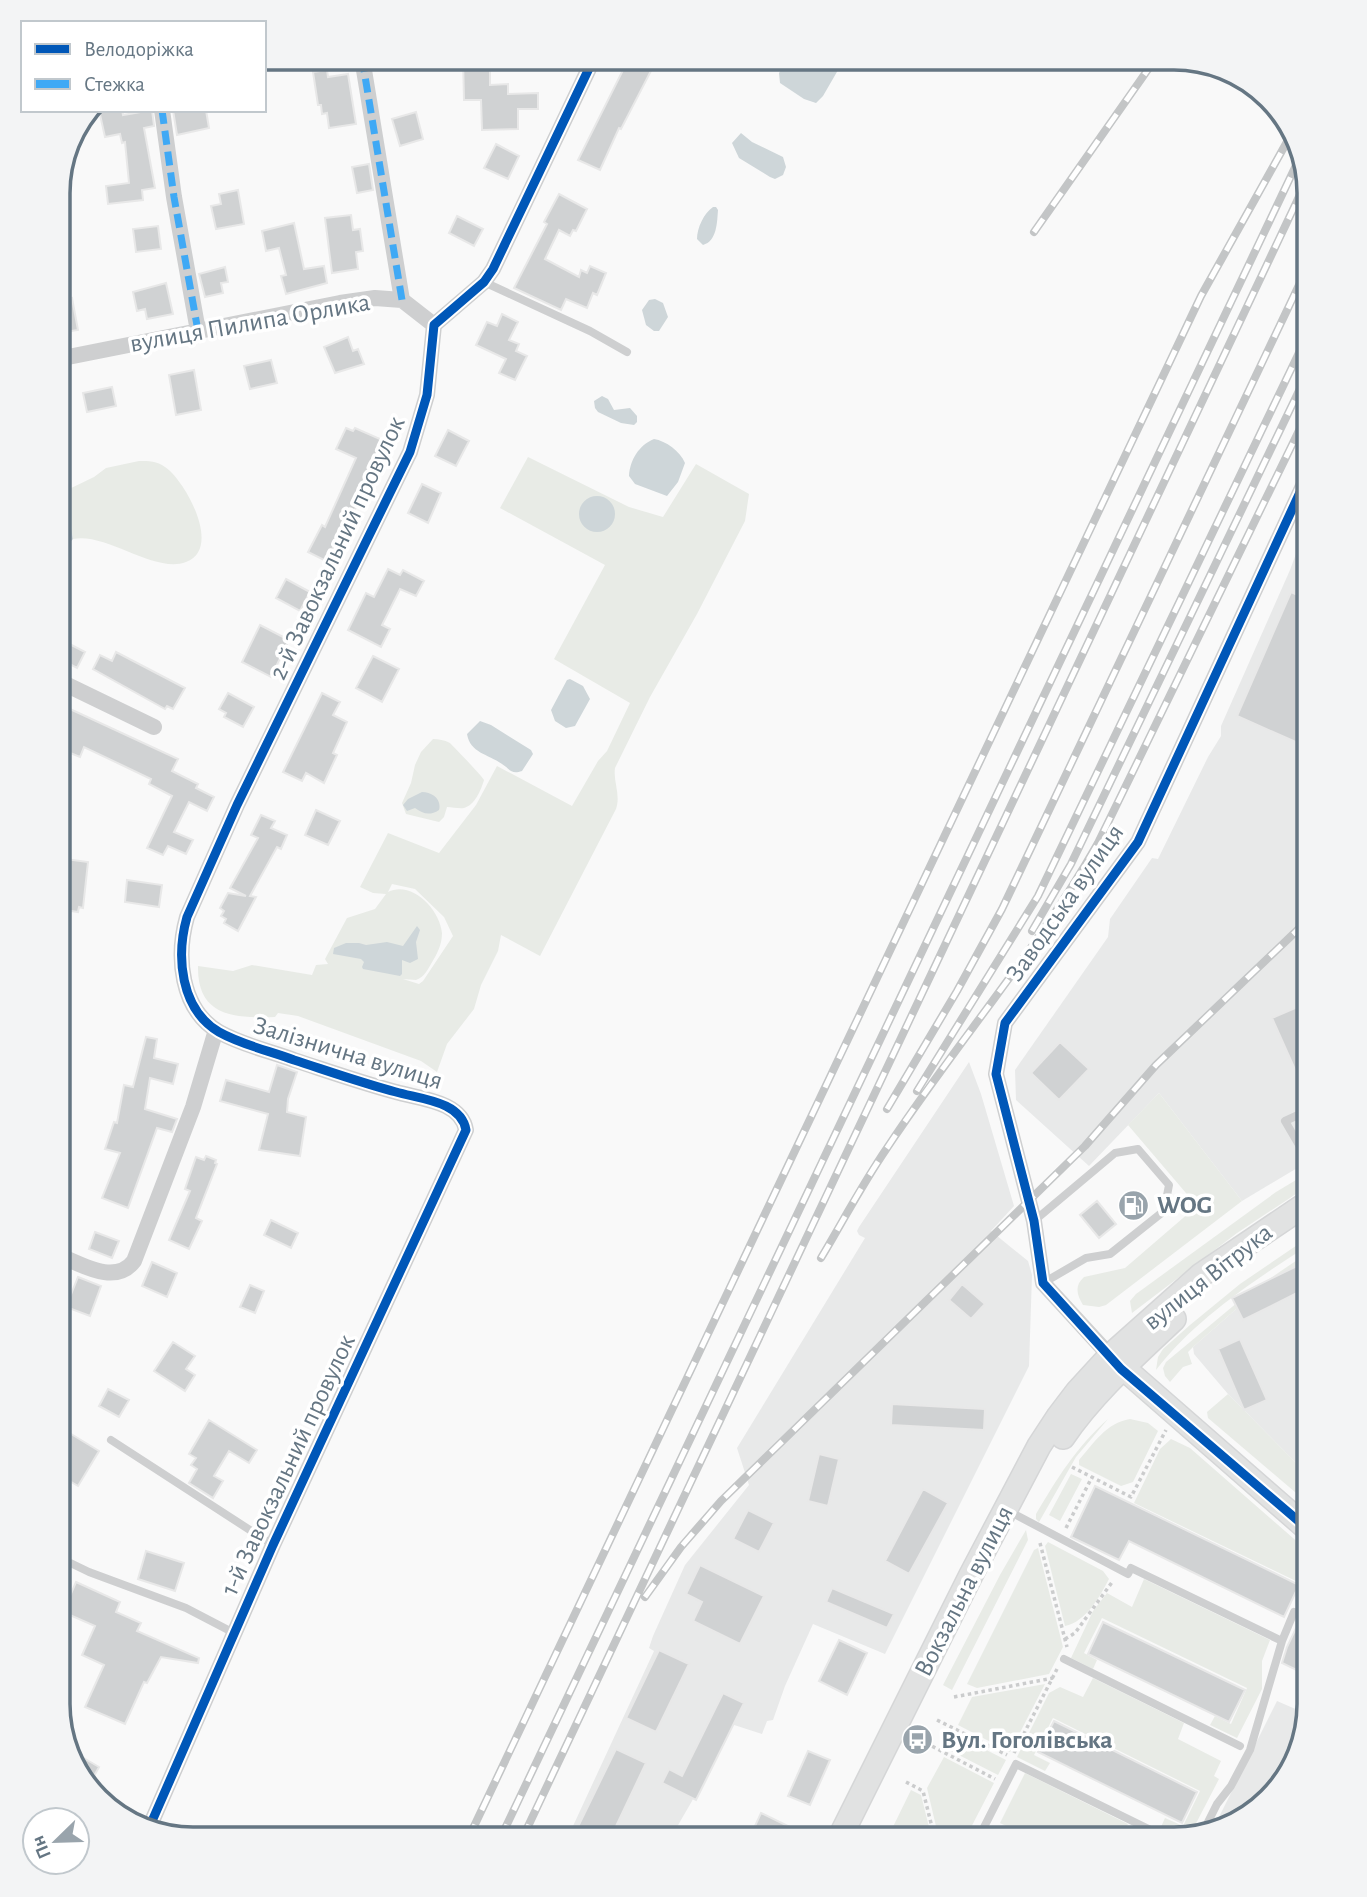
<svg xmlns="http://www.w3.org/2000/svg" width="1367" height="1897" font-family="'Alegreya Sans',sans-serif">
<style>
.built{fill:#e8e9e9}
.green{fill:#e8ebe6;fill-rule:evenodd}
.water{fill:#ced6d9}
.building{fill:#d0d2d3;stroke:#e8e8e8;stroke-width:2}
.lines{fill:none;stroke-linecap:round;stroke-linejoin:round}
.secondary-casing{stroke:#d5d6d7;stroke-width:26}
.path{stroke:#cbcccd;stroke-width:3.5;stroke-dasharray:3.5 3.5;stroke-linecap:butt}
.lane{stroke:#cecfd0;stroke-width:8}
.street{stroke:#cecfd0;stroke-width:16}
.secondary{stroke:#e1e2e2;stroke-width:23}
.rail-casing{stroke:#c3c5c6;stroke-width:8}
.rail{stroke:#fff;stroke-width:5;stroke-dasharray:16;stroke-linecap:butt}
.quiet{stroke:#3fa9f5;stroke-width:7;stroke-dasharray:14 7;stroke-linecap:butt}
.cycleway-casing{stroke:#fff;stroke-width:13}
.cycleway{stroke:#0057b8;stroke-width:9}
.labels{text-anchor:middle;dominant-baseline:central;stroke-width:7;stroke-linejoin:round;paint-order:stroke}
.street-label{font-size:26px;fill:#657683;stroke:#fff}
.poi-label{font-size:26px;font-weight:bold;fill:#657683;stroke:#fff;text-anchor:start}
.rim{fill:none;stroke:#657683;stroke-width:3.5}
</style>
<rect width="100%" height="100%" fill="#f9f9f9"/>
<path class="built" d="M1309,509V1161L1242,1201L1159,1093L1089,1166L1016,1100L1015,1070L1108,937L1110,919L1152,858L1158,859L1208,757L1221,736V726L1290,570L1300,543L1305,518Z
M969,1062L981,1094L1014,1206L991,1231L1028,1261L1032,1275L1029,1366L885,1654L813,1624L785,1686L773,1720L767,1721L762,1734L728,1723L692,1801L670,1839H567L654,1651L649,1648L653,1636L685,1565L749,1485L737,1448L865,1238L859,1235L857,1231L859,1227Z
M1309,1259V1476L1228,1394L1194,1354L1193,1347L1260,1288Z
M1277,1701L1307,1714L1291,1772L1242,1821L1213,1829Z"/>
<path class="green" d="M528,457L629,507L663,517L696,464L749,494L745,521L697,614L650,697L615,768C613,782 621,795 616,809L540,956L501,935L498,951L481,985L474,1009L447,1044L437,1072L421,1061L298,1016L278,1013L275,1017C235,1018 197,1017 198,966L233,971L252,965L312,975L316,965L328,964L325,959L347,918L375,909L386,894L373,893L360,887L388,833L439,853L476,805L497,766L572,806L598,761L607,751L630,703L554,659L605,565L500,508ZM392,884L415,889L444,917L453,936L423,981L419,984L403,979L416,980C424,977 427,971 431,964C437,954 442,945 442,933C440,909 411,880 388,892Z
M139,461C149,461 157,461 165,467C185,480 223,549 186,562C155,574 106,532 73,539L65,491L94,477L106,468Z
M433,739C439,739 444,740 450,743C454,747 482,776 484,780C481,790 475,805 464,808C459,809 453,807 447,807L444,817L439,822L406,814L402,803L411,783L415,765L421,752Z
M1159,1093L1242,1201L1106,1305L1099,1307L1083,1305C1077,1295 1074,1286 1084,1277L1125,1268L1197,1206L1128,1125Z
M1306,1174L1309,1182L1302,1190L1237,1233L1132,1313L1130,1301L1136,1294L1276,1192Z
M1309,1237V1245C1256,1279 1194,1320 1156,1370L1158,1357L1163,1349L1190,1325L1240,1284Z
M1309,1252V1260L1260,1288L1193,1347L1188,1352L1192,1364L1183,1367L1170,1382L1165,1376L1163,1368L1166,1362L1250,1292Z
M1228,1394L1309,1476V1504L1208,1418L1207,1412Z
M1108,1419L1076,1457L1039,1522L1036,1519V1514C1057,1479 1076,1447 1108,1419Z
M1130,1419L1148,1423L1158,1431L1133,1482L1121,1486L1079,1465V1460C1094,1443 1106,1423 1130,1419Z
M1171,1439L1190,1448L1309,1552V1565L1300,1583L1134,1503L1160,1449Z
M1071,1474L1082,1479L1060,1521L1049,1515Z
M1026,1530L1028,1540L952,1690L943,1685L1000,1575Z
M1048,1542L1103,1571L1109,1579C1100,1596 1086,1622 1065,1626L1045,1546Z
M1038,1548L1063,1647L1049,1674L977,1688L967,1684L1034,1550Z
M1144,1579L1270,1640L1262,1661V1689L1237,1738L1210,1725L1215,1716L1231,1724L1247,1688L1102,1618L1084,1653L1097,1660L1093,1669L1071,1658L1093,1611L1107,1593L1132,1607Z
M1093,1678L1184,1723L1178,1739L1221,1761L1214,1776L1219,1779L1190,1835L1179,1838L1160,1829L1165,1818L1183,1826L1200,1791L1053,1718L1034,1755L1050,1763L1045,1771L1017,1757L1049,1693L1060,1687L1083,1697Z
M1045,1684L1010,1752L958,1725L972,1697Z
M955,1734L1006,1760L998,1775L947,1749Z
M944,1757L994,1783L965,1839H939L927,1788Z
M1025,1773L1128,1824L1119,1839H1032L1000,1823Z
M911,1790L921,1795L932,1839H887Z"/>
<path class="water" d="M789,58H845L823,96L816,103L804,99L780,83L779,73Z
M741,133L752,142L783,157L786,167L783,175L775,179L770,177L739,158L732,143Z
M713,207H716L718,210C717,223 717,241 703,245L697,239C697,228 704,213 713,207Z
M655,299L663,303L668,317L659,331H654L646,325L642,310L649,300Z
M602,396L608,399L614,410L630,408L637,416V422L634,425L621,423L598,412L595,408L594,401Z
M654,439C666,441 680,451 685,463L678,482L667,496L635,484L629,476C630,460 639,445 654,439Z
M58,486L65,491L73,539C69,544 65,546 58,545Z
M579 514a18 18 0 1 1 36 0a18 18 0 1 1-36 0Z
M570,679L583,686L590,699L575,726L566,728L555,721L551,710L567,680Z
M480,721L491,725L531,750L533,754L522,771C511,775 510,769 502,764C488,754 470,753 467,734Z
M422,792C432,792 442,799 439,810C430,816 423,814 415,808L407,811L403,805L408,799Z
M417,926L420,930L416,942L418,959L410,963L402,960V974L400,976L363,969L362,967L364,962L361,959L333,954L334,948L346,943H359L366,945L387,942L403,946Z"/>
<path class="building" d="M463,58H490V85L508,84V94L538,93V109H518V129L482,130L481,100H464Z
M629,58H640L654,65L621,129L619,128L600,170L578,160Z
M327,70L328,77L348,74L356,124L329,128L327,113L322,114L321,105H318L313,72Z
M99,110H122L123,115L152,110L154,126L144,128L155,188L142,190L143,200L108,204L106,186L129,183L125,142L122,143L120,134L105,137Z
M173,110H206L209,128L177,135Z
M416,112L423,139L400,146L392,119Z
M496,144L519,156L508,179L484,168Z
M369,164L373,190L357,193L352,167Z
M238,190L244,224L216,229L211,206L221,204L219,194Z
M559,194L587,209L576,231L573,230L570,236L559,230L545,259L579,277L581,270L587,273L590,266L606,273L597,295L593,293L587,308L566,299L561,310L514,288L547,224L544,222Z
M351,215L353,230L360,229L363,251L356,252L358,269L332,273L325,218Z
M457,216L483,229L474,246L449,233Z
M294,223L304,269L324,266L327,283L286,294L281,276L286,275L279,248L266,251L262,231Z
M158,226L161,249L136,252L133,229Z
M225,267L228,282L221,283L223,293L205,297L199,274Z
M166,283L173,314L147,319L145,309L137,311L133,292Z
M72,298L78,330L58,333V301Z
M502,314L518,322L509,340L519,344L516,351L527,356L515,380L499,373L506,359L476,345L487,322L497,326Z
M348,337L353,351L358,349L364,364L335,373L324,347Z
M271,360L277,383L250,389L244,366Z
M194,370L201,410L176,415L169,375Z
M112,387L116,406L87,412L83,393Z
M346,428L353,431L355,428L389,443L378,468L374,466L352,516L350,515L326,561L308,552L322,525L325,527L356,458L336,449Z
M448,430L469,441L456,466L435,456Z
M422,484L441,493L428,523L408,513Z
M388,569L400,575L403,570L424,581L416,596L400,589L382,625L390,629L381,647L348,630L366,593L374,597Z
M286,579L310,592L300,611L276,598Z
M1291,592L1309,600V718L1298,743L1237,716Z
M260,625L289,640L271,677L242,662Z
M58,638L85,652L77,668L58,658Z
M116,652L185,688L173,709L167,706L165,709L93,669L100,655L112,661Z
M373,656L399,669L382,702L356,688Z
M228,693L254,707L243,727L224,717L226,713L219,709Z
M322,693L340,702L333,715L347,722L333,753L337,755L324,783L306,773L302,781L283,772Z
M70,709L178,759L172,771L198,784L196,788L214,797L207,811L189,802L174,832L193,840L186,854L168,846L163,855L147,848L172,796L149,784L151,779L84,747L80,757L58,748V738Z
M316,810L340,821L328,845L305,835Z
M261,815L275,821L271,828L287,835L281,849L277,847L250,896L256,897L238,931L224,923L226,919L221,916L224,911L220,908L228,893L246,896L230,888L258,838L251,835Z
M58,858L88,862L83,908L79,907L78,912L58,909Z
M127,880L162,885L159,907L125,902Z
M1309,1002V1101L1272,1018Z
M146,1037L157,1039L154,1058L178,1064L173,1084L150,1078L145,1109L177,1119L172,1132L157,1128L128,1208L102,1198L120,1153L105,1149L114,1122L117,1123L124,1085L133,1087Z
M1060,1042L1089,1069L1059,1100L1031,1073Z
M277,1065L297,1072L288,1099L287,1112L306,1117L300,1156L259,1150L268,1114L220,1101L226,1080L269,1092Z
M206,1156L216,1160L215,1163L217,1164L196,1218L202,1221L189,1249L169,1240L190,1191L185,1189L196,1157L204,1160Z
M1097,1201L1116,1224L1099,1238L1080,1215Z
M271,1220L298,1233L291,1248L264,1235Z
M95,1232L119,1241L112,1258L89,1249Z
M1309,1260V1287L1243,1320L1232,1298Z
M152,1262L177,1273L167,1297L142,1286Z
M78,1277L101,1286L90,1316L66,1307Z
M962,1284L985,1304L971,1319L949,1300Z
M250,1285L264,1291L255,1313L240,1307Z
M1240,1339L1267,1400L1244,1410L1218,1349Z
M173,1342L195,1356L186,1369L195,1375L185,1391L154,1371Z
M108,1389L129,1400L119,1417L99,1406Z
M892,1404L985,1409L984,1430L891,1425Z
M209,1420L257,1450L249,1463L229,1451L214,1476L223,1481L213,1498L189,1483L197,1469L191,1465L196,1458L189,1454Z
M58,1426L99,1451L78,1486L58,1474Z
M819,1454L839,1459L828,1506L808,1501Z
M1095,1486L1299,1585L1284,1617L1129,1541L1119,1560L1071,1537Z
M923,1489L948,1503L909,1574L885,1561Z
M748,1510L774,1523L759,1552L733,1539Z
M146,1551L184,1563L175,1591L138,1579Z
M700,1565L764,1596L740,1644L693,1621L702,1602L686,1594Z
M76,1582L120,1602L116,1612L141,1623L137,1631L199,1658L198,1663L161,1657L147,1683L144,1682L125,1724L85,1707L104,1665L82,1655L95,1626L63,1612Z
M832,1588L894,1614L887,1628L826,1602Z
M1309,1601V1676L1282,1663L1287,1647Z
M1103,1622L1245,1690L1229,1722L1088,1654Z
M839,1640L867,1653L847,1695L819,1681Z
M659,1650L689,1664L656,1732L626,1718Z
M723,1693L744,1703L696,1800L662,1783L669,1769L682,1776Z
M1054,1721L1197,1792L1182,1823L1038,1752Z
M616,1749L646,1763L610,1839H572Z
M70,1750L99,1767L89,1785L76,1772Z
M808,1751L830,1760L810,1805L788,1796Z
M761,1813L792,1828L787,1839H749Z"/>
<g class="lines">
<defs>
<path id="secondary" d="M1112,1358L1309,1530
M1063,1437C1094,1392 1135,1356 1174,1319
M839,1839L971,1575L1039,1446L1058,1417L1077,1392L1110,1356L1201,1275L1309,1202"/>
</defs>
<use href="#secondary" class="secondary-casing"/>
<path class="path" d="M1072,1467L1131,1497L1166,1430
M1066,1528L1092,1477
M1040,1543L1067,1647
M1065,1639L1075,1633L1113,1581
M954,1697L1053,1678
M937,1720L1007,1755
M926,1743L995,1779
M1014,1753L1057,1669
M906,1782L923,1791L935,1839"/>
<path class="lane" d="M484,282L590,331L627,352
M1309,1162L1285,1121L1309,1110
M1034,1221L1115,1153L1138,1149L1169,1185L1164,1211L1110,1254L1086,1258L1043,1283
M111,1440L273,1545
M1018,1516L1128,1574L1131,1568L1282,1641
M58,1557L89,1572L186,1608L234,1633
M1064,1659L1240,1746
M856,1831L873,1839
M1203,1832L1217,1804L1231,1786L1250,1750L1282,1641L1294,1612
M978,1839L1016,1764L1169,1839"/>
<path class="street" d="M362,58L402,300
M162,110L174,197L198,331
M58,359L340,303L375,298L402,300L434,325
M59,681L154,727
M58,1255C81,1264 115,1286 134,1261L193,1107L216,1030
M1110,1356L1043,1283L1034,1221L996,1074L1005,1023L1138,842L1309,473
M149,1828L273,1545L466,1130C461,1101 420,1099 396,1092C362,1083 328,1071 294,1060C270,1051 242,1045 219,1032C180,1009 176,956 187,917L237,805L410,452L427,395L434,325L484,282L493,269L594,58"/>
<use href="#secondary" class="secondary"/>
<defs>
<path id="rail" d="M1034,232L1156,58
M1032,931L1071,864L1309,370
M917,1091L1038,896L1309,332
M887,1109L957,991L1002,909L1309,264
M821,1258C843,1221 863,1183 887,1148C955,1045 1037,951 1098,843L1309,410
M645,1597L681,1547L721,1501L1085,1146L1156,1065L1309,919
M468,1839L1201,296L1293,131
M500,1839L1300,157
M522,1839L1306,182"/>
</defs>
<use href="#rail" class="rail-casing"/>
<use href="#rail" class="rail"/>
<path class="quiet" d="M362,58L402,300
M162,110L174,197L198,331"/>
<defs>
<path id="cycleway" d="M1309,1530L1121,1369L1043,1283L1034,1221L996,1074L1005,1023L1138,842L1309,473
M149,1828L273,1545L466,1130C461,1101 420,1099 396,1092C362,1083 328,1071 294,1060C270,1051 242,1045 219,1032C180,1009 176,956 187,917L237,805L410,452L427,395L434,325L484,282L493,269L594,58"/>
</defs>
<use href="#cycleway" class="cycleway-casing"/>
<use href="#cycleway" class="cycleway"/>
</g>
<defs>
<symbol id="fuel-disc" viewBox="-11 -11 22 22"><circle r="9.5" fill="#99a4ac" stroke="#fff"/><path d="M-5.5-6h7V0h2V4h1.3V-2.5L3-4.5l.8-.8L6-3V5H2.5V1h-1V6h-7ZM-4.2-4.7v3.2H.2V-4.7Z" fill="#fff"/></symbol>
<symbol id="bus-disc" viewBox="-11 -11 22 22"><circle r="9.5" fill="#99a4ac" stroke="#fff"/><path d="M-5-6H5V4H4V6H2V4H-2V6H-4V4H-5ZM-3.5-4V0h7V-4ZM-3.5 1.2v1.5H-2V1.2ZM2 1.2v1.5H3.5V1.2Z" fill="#fff"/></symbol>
</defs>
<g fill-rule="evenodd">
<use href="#fuel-disc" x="1116" y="1188" width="35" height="35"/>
<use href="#bus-disc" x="900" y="1722" width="35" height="35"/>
</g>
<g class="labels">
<g class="street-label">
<text transform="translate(250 323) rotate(-10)">вулиця Пилипа Орлика</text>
<text transform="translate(337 548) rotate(-65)">2-й Завокзальний провулок</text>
<text transform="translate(1065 903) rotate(-55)">Заводська вулиця</text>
<text transform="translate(348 1053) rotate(17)">Залізнична вулиця</text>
<text transform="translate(1208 1277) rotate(-38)">вулиця Вітрука</text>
<text transform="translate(288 1465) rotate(-65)">1-й Завокзальний провулок</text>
<text transform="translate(964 1591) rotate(-63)">Вокзальна вулиця</text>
</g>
<g class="poi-label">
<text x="1157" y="1205">WOG</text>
<text x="941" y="1740">Вул. Гоголівська</text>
</g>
</g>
<path d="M0 0H1367V1897H0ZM193 70H1174A123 123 0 0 1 1297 193V1704A123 123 0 0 1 1174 1827H193A123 123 0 0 1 70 1704V193A123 123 0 0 1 193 70Z" fill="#f3f4f5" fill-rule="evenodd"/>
<path class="rim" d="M193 70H1174A123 123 0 0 1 1297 193V1704A123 123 0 0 1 1174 1827H193A123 123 0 0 1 70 1704V193A123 123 0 0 1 193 70Z"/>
<rect x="21" y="21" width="245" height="91" fill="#ffffff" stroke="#c1c8cd" stroke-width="2"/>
<rect x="35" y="44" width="35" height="10" fill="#0057b8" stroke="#c1c8cd" stroke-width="2"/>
<text x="84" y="56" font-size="21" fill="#657683">Велодоріжка</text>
<rect x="35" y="79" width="35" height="10" fill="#3fa9f5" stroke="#c1c8cd" stroke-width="2"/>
<text x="84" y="91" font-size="21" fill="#657683">Стежка</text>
<g transform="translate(56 1841) rotate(247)"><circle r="33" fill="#ffffff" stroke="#c1c8cd" stroke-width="2"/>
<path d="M0-5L12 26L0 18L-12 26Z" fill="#99a4ac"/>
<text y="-10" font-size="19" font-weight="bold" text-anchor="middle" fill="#657683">Пн</text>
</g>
</svg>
